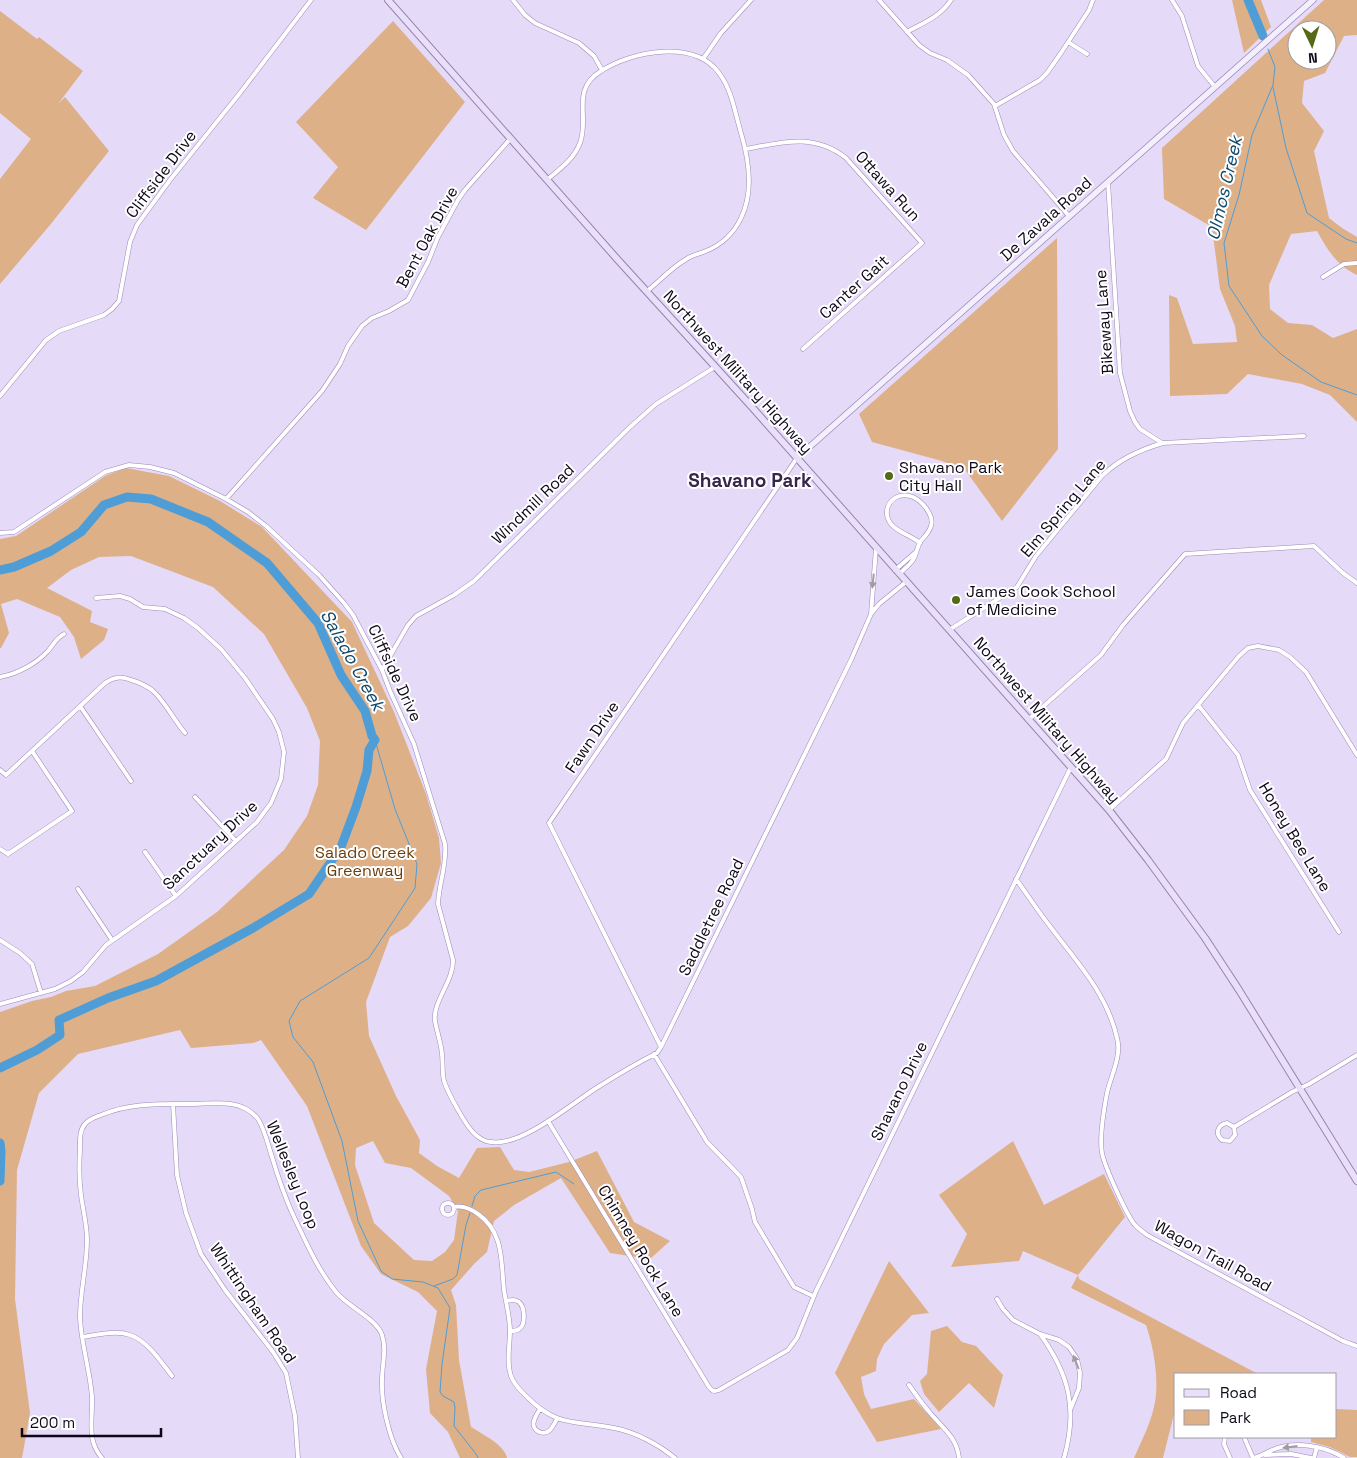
<svg xmlns="http://www.w3.org/2000/svg" width="1357" height="1458" font-family="'Space Grotesk',sans-serif">
<style>
.green{fill:#deb088;fill-rule:evenodd}
.lines{fill:none;stroke-linecap:round;stroke-linejoin:round}
.stream{stroke:#4e9dd6;stroke-width:1}
.river{stroke:#4e9dd6;stroke-width:9}
.minor-casing{stroke:#9c8ab9;stroke-width:5}
.secondary-casing{stroke:#9c8ab9;stroke-width:7}
.primary-casing{stroke:#9386a9;stroke-width:8}
.minor{stroke:#fff;stroke-width:4}
.secondary{stroke:#f4effd;stroke-width:5.5}
.primary{stroke:#e9dffa;stroke-width:6}
.oneway{fill:#9f9ca3}
.poi-dot{fill:#556916;stroke:#fff;stroke-width:2}
.labels{text-anchor:middle;dominant-baseline:central;stroke-width:4;stroke-linejoin:round;paint-order:stroke}
.street-label{font-size:16px;fill:#0e0718;stroke:#fff}
.poi-label{font-size:16px;fill:#0e0718;stroke:#fff;text-anchor:start}
.park-label{font-size:16px;fill:#6a3d0b;stroke:#fff}
.water-label{font-size:18px;font-style:italic;fill:#0d4a70;stroke:#fff}
.quarter-label{font-size:19px;font-weight:bold;fill:#36254c;stroke:#fff}
</style>
<rect width="100%" height="100%" fill="#e5daf8"/>
<path class="green" d="M1232,0H1261L1271,27L1244,53Z
M1324,0H1357V35L1344,36L1325,73L1304,81L1302,103L1324,131L1314,151L1329,218L1342,228L1357,237V275C1337,266 1327,249 1317,231L1291,234L1269,285L1270,309L1288,323L1312,325L1333,338L1357,329V422L1330,395L1302,384L1248,374L1227,394L1170,396L1169,295L1177,298L1193,344L1237,342L1235,326L1220,289L1212,227L1164,199L1162,148ZM1297,30H1327V60H1297Z
M0,11L37,39L39,37L83,71L58,104L65,97L109,151L50,225L0,284V179L31,139L0,113Z
M393,21L465,102L366,230L313,198L338,167L296,122Z
M1057,238L1058,449L1002,521L966,471L942,461L872,442L859,414Z
M126,468L169,476L220,501L262,527L352,622L394,712L426,794L439,838L441,863L431,898L408,926L390,937L366,1002L369,1036L396,1096L420,1140L419,1153L437,1166L459,1178L477,1148L500,1147L514,1170L529,1172L569,1162L597,1151L634,1222L670,1241L650,1259L610,1253L561,1178L514,1205L494,1221L487,1252L475,1263L451,1290L456,1305L459,1360L471,1427C482,1434 505,1445 507,1458H460L448,1432L430,1413L426,1369L437,1311L418,1292L381,1274L361,1246L307,1106L261,1040L253,1043L191,1048L180,1030L78,1054L39,1093L17,1170L15,1299L30,1413L22,1458H0V1012L32,1001L51,997L66,991L95,986L158,954L217,912L284,850L307,816L318,785L320,741L307,708L264,634L213,587L131,556L99,557L71,570L47,588L92,611L90,622L108,629L104,640L81,659L74,637L60,617L17,599L1,604L9,633L1,648H0V539L16,536L105,476ZM373,1141L385,1163L411,1168L449,1196L458,1211L454,1240L445,1252L432,1261L414,1260L374,1223L355,1165L356,1148Z
M1013,1141L1044,1205L1104,1174L1125,1217L1078,1275L1079,1279L1258,1374H1176V1406L1163,1458H1134C1141,1442 1150,1425 1154,1407C1160,1383 1154,1348 1146,1325L1071,1288L1078,1275L1023,1251L1019,1261L951,1267L967,1234L939,1195Z
M889,1261L929,1313L912,1315L884,1344L877,1359L876,1371L861,1377L864,1394L871,1409L914,1399L941,1429L877,1442L835,1373Z
M947,1326L962,1342L976,1346L1003,1375L994,1408L969,1383L939,1412L924,1394L920,1381L927,1374L931,1331Z
M1336,1409L1357,1410V1457H1350L1330,1447L1311,1442V1437H1336Z"/>
<g class="lines">
<path class="stream" d="M1268,49L1275,67L1273,85L1252,135L1239,195L1224,243L1229,286L1262,336L1282,355L1321,382L1357,395
M1273,87L1286,148L1307,213L1346,239L1357,243
M375,740L395,809L417,864L415,888L369,958L300,1001L289,1021L293,1037L313,1062L342,1141L358,1221L381,1271L392,1279L423,1282L438,1288L450,1308L442,1364L440,1392L443,1396L454,1402L455,1408L454,1426L476,1454L478,1458
M472,1206L475,1196L481,1190L556,1172L574,1184
M434,1286L453,1279L457,1275L466,1225L470,1213"/>
<path class="river" d="M1248,0L1263,36
M0,570L14,567L51,551L81,532L104,505L127,497L151,499L208,522L267,563L318,623L341,675L365,711L372,736L375,740L369,750L367,771L356,807L341,847L309,894L253,928L156,981L108,998L59,1020L60,1035L37,1050L0,1068
M0,1143L1,1151L0,1181"/>
<defs>
<path id="minor" d="M513,0L525,15L535,23L579,43L594,56L602,70
M879,0L919,45L930,53L947,60L968,75L994,104L1004,135L1013,151L1069,216
M1172,0L1182,16L1198,66L1215,87
M907,32C923,23 941,16 951,0
M1068,42L1087,54
M703,59L721,33L751,0
M995,106L1040,80L1047,73L1061,53L1089,10L1093,0
M746,149C783,142 814,133 846,158L922,243L803,349
M548,179C560,169 574,159 580,143C590,117 570,90 601,71C632,51 694,39 719,73C732,90 735,113 741,133C749,160 754,192 741,218C734,233 721,245 706,251C699,254 691,255 685,260C671,268 660,281 647,291
M1108,182L1120,373L1130,411L1135,422L1140,429L1162,443
M1323,277L1344,264L1357,263
M0,396L46,340L59,331L104,315L112,309L119,301L130,242L137,225L170,180L240,93L311,0
M226,499L322,391L340,364L348,346L362,326L372,318L389,311L408,300L428,262L438,237L458,200L465,190L511,138
M0,533L14,532L105,472L129,465L150,467L174,473L226,499L248,512L266,526L319,575L344,603L353,615L382,670L390,691L414,744L445,844C447,866 439,882 438,904L453,960C454,980 432,1003 435,1021C437,1032 441,1043 442,1054C443,1063 442,1073 444,1081C448,1093 467,1129 477,1136C481,1139 486,1142 491,1142C522,1147 572,1103 598,1087C617,1075 637,1063 657,1053L661,1047L851,660L871,614L879,604L906,582
M895,570L916,552
M899,574C903,570 910,565 913,560C916,555 917,548 920,542C924,537 929,533 931,526C933,519 930,514 926,508C905,480 876,504 891,524C897,532 912,536 920,543
M871,614L876,548
M949,630L1017,587L1036,556L1102,476C1119,459 1139,450 1163,443L1304,436
M382,670L408,625L416,616L454,595L474,581L629,428L656,404L715,367
M0,677C17,674 36,664 48,651C53,645 57,637 64,634
M1198,705L1238,755L1250,790L1339,932
M80,706L131,781
M1028,720L1101,655L1123,625L1185,554L1314,546L1343,573L1357,583
M0,770L6,775L105,683C114,677 121,676 131,680C138,682 145,685 152,690C164,700 174,720 185,733
M195,797L236,841
M1109,810L1166,759L1183,723L1239,656L1248,648L1258,646L1279,650L1290,657L1306,672L1357,755
M0,849L8,854L72,811L32,751
M145,852L176,896
M1016,879C1027,894 1037,910 1049,925C1075,960 1107,993 1117,1038C1122,1056 1111,1075 1107,1093C1104,1109 1099,1137 1102,1153C1104,1165 1127,1216 1135,1225C1139,1229 1143,1232 1147,1235L1343,1341L1357,1346
M78,889L112,940
M0,940L20,953L32,964L41,993
M0,1004L55,989L71,981L83,972L106,945L176,896L257,822L271,803L281,779L284,752L279,732L273,719L245,678L221,649L198,628L184,618L165,609L143,607L130,599L120,596L96,598
M661,1047L549,823L797,458
M654,1054L707,1142L741,1177L752,1209L755,1222L794,1287L813,1296
M173,1104L177,1175L186,1213L201,1254L225,1290L273,1352L286,1373L295,1416L298,1458
M548,1121L709,1387C712,1391 714,1392 719,1390L788,1350L797,1338L816,1291L1071,767
M1234,1127L1235,1135L1230,1141L1222,1140C1215,1134 1217,1125 1227,1123L1234,1127L1292,1092L1309,1084L1357,1055
M442 1209a6 6 0 1 1 12 0a6 6 0 1 1-12 0Z
M454,1207C463,1205 471,1209 478,1214C504,1232 501,1262 504,1290C506,1304 510,1317 510,1331C510,1345 506,1362 511,1376C514,1385 521,1391 527,1397C558,1428 576,1420 614,1428C635,1432 658,1444 675,1458
M997,1299L1003,1309L1013,1320L1040,1334L1059,1340L1069,1347L1077,1359L1080,1373L1079,1388L1071,1408
M506,1301C511,1300 515,1299 519,1302C525,1307 526,1325 519,1329C517,1331 513,1331 510,1331
M1040,1334C1069,1374 1078,1409 1064,1458
M82,1337C97,1335 115,1330 130,1335C148,1341 161,1362 172,1376
M909,1385C916,1395 923,1405 931,1414C943,1428 957,1438 959,1458
M540,1409C538,1412 535,1417 534,1421C531,1430 543,1437 550,1430C553,1427 555,1422 557,1419
M1225,1437L1224,1444L1230,1458
M1244,1437L1253,1458
M1265,1455L1291,1454L1311,1458
M102,1458C86,1440 93,1420 92,1397C90,1370 81,1344 80,1317C80,1291 87,1266 87,1240C87,1225 83,1210 81,1195C79,1180 79,1165 80,1150C80,1141 79,1131 85,1124C89,1119 96,1117 101,1115C130,1103 159,1104 190,1104C203,1104 218,1102 231,1104C241,1105 252,1111 258,1119C265,1130 268,1145 272,1157C278,1177 285,1198 294,1217C306,1242 318,1270 336,1292C347,1306 377,1319 382,1335C387,1350 382,1364 382,1380C381,1402 389,1439 401,1458
M1254,1458C1261,1456 1266,1453 1272,1450C1295,1441 1324,1445 1344,1458
M1314,1458L1317,1447"/>
<path id="secondary" d="M797,458L1313,0"/>
<path id="primary" d="M388,0L618,260L751,406L1109,810L1148,860L1205,938L1239,990L1357,1181"/>
</defs>
<use href="#minor" class="minor-casing"/>
<use href="#secondary" class="secondary-casing"/>
<use href="#primary" class="primary-casing"/>
<use href="#minor" class="minor"/>
<use href="#secondary" class="secondary"/>
<use href="#primary" class="primary"/>
</g>
<defs><path id="oneway-solid" d="M-6-.8H1V-3.2L6.5 0L1 3.2V.8H-6Z" transform="scale(1.25)"/></defs>
<g class="oneway">
<use href="#oneway-solid" transform="translate(873 581) rotate(96)"/>
<use href="#oneway-solid" transform="translate(1076 1362) rotate(-111)"/>
<use href="#oneway-solid" transform="translate(1290 1447) rotate(173)"/>
</g>
<g class="poi-dot">
<circle cx="889" cy="476" r="5"/>
<circle cx="956" cy="600" r="5"/>
</g>
<g class="labels">
<g class="street-label">
<text transform="translate(161 174) rotate(-53)">Cliffside Drive</text>
<text transform="translate(888 186) rotate(48)">Ottawa Run</text>
<text transform="translate(1046 219) rotate(-42)">De Zavala Road</text>
<text transform="translate(427 237) rotate(-62)">Bent Oak Drive</text>
<text transform="translate(854 287) rotate(-42)">Canter Gait</text>
<text transform="translate(1104 322) rotate(-94)">Bikeway Lane</text>
<text transform="translate(738 372) rotate(48)">Northwest Military Highway</text>
<text transform="translate(533 504) rotate(-44)">Windmill Road</text>
<text transform="translate(1063 508) rotate(-50)">Elm Spring Lane</text>
<text transform="translate(395 673) rotate(65)">Cliffside Drive</text>
<text transform="translate(1047 720) rotate(49)">Northwest Military Highway</text>
<text transform="translate(592 737) rotate(-56)">Fawn Drive</text>
<text transform="translate(1295 837) rotate(59)">Honey Bee Lane</text>
<text transform="translate(210 845) rotate(-43)">Sanctuary Drive</text>
<text transform="translate(711 917) rotate(-64)">Saddletree Road</text>
<text transform="translate(899 1091) rotate(-64)">Shavano Drive</text>
<text transform="translate(293 1175) rotate(68)">Wellesley Loop</text>
<text transform="translate(641 1251) rotate(59)">Chimney Rock Lane</text>
<text transform="translate(1213 1256) rotate(29)">Wagon Trail Road</text>
<text transform="translate(253 1303) rotate(56)">Whittingham Road</text>
</g>
<g class="poi-label">
<text x="899" y="467">Shavano Park<tspan x="899" dy="18">City Hall</tspan></text>
<text x="966" y="591">James Cook School<tspan x="966" dy="18">of Medicine</tspan></text>
</g>
<g class="park-label">
<text x="365" y="852">Salado Creek<tspan x="365" dy="18">Greenway</tspan></text>
</g>
<g class="water-label">
<text transform="translate(1224 188) rotate(-77)">Olmos Creek</text>
<text transform="translate(353 660) rotate(61)">Salado Creek</text>
</g>
<g class="quarter-label">
<text x="750" y="480">Shavano Park</text>
</g>
</g>
<rect x="1174" y="1373" width="162" height="65" fill="#ffffff" stroke="#9f9ca3"/>
<rect x="1184" y="1389" width="25" height="8" fill="#e9dffa" stroke="#9f9ca3"/>
<text x="1220" y="1398" font-size="15" fill="#0e0718">Road</text>
<rect x="1184" y="1410" width="25" height="15" fill="#deb088" stroke="#9f9ca3"/>
<text x="1220" y="1423" font-size="15" fill="#0e0718">Park</text>
<g transform="translate(1312 45) rotate(176)"><circle r="24" fill="#ffffff" stroke="#9f9ca3"/>
<path d="M0-4L9 19L0 12L-9 19Z" fill="#556916"/>
<text y="-8" font-size="14" font-weight="bold" text-anchor="middle" fill="#0e0718">N</text>
</g>
<path d="M22 1428v8h139v-8" fill="none" stroke="#0e0718" stroke-width="2.5"/>
<text x="30" y="1428" font-size="15" fill="#0e0718" stroke="#ffffff" stroke-width="4" paint-order="stroke">200 m</text>
</svg>
